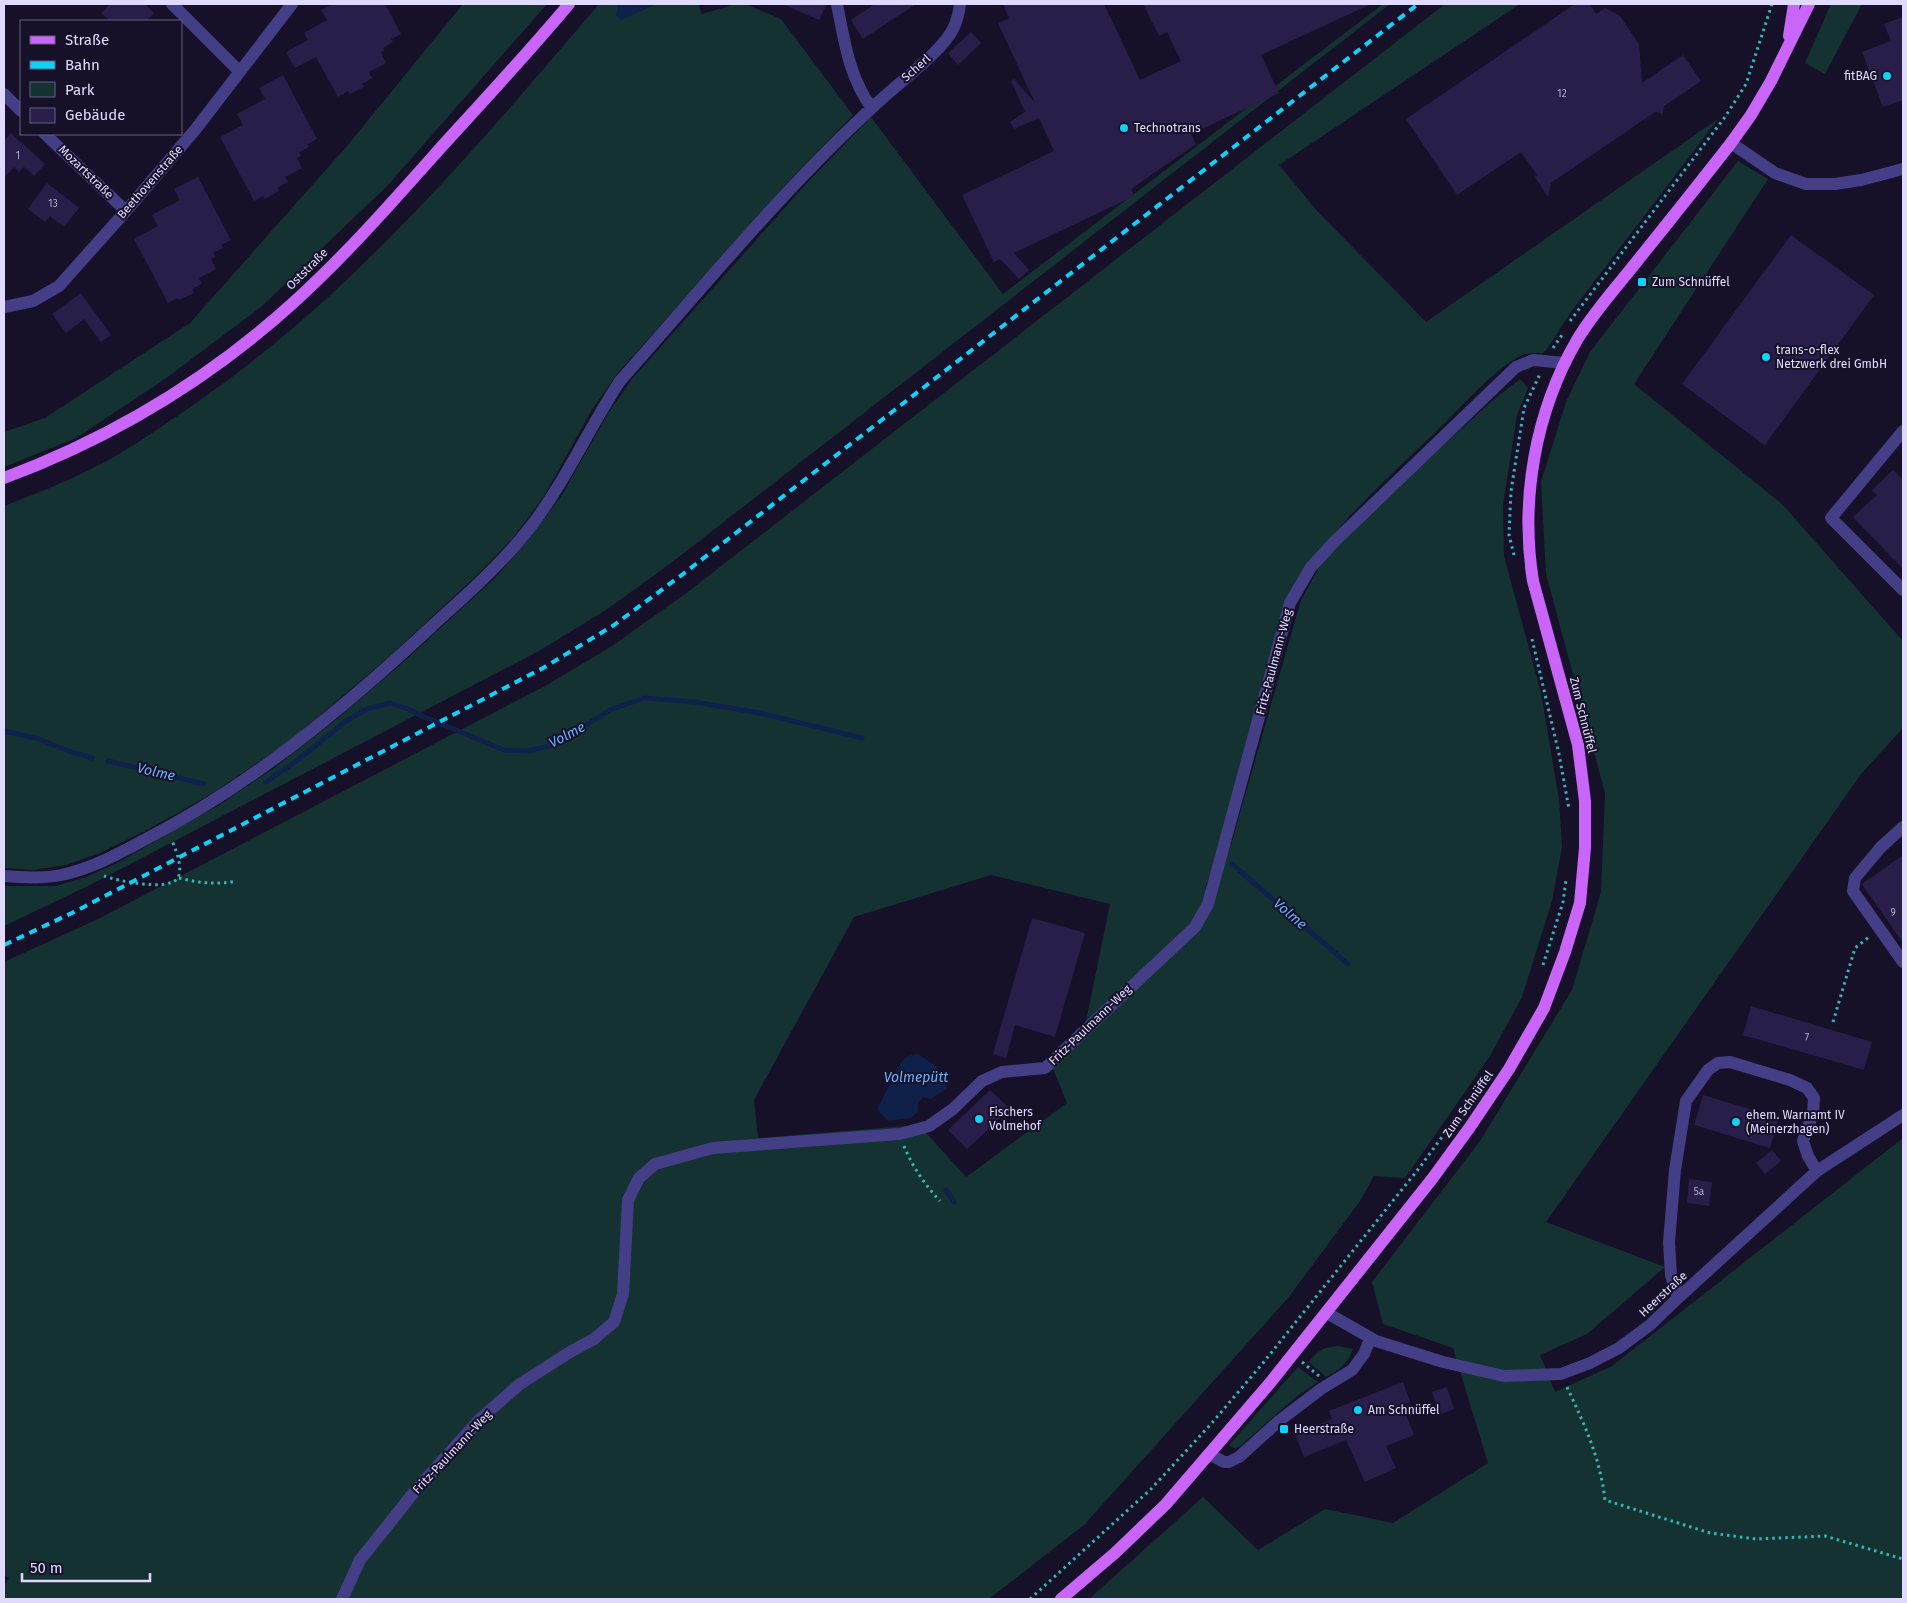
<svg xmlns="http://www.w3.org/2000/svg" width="1907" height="1603" font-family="'Fira Sans',sans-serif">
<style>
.green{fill:#143232;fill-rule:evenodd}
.water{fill:#0f214a}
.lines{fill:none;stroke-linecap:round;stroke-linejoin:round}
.stream{stroke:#0f214a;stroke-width:5}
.building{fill:#291e49}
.path{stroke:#34b7b6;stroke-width:3;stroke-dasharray:2.5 4;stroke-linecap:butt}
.minor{stroke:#443e86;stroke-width:12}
.major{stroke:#ca65fa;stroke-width:12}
.rail{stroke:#0cd3f7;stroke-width:4;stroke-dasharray:8 6;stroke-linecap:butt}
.poi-dot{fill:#0cd3f7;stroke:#161128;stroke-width:2}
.labels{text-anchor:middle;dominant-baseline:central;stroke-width:4;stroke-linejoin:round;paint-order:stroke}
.number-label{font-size:10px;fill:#b2abd1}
.street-label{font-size:12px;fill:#e0dafe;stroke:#161128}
.poi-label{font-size:12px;fill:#e0dafe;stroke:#161128;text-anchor:start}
.water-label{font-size:14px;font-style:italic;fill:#6bb0fa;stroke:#161128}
</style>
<rect width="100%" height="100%" fill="#161128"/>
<path class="green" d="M463,4H547L388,185L261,307L165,379L76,438L4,467V432L45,418L190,323L347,146Z
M599,4H699L701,14L737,4H745L781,19L853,115L788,182L617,374L593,408L544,496L513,538L478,574L391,655L291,740L213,793L145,831L100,853L66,865L34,870L4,868V506C33,495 63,483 91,469C124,453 155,431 186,410C347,301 474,151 599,4Z
M1383,4H1390L671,563L606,610L539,651L90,885L4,926V886H55L86,877L117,863L219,805L274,768L338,718L401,664L495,578L529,539L560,498L609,412L632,379L806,184L871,117L1003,294Z
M1445,4H1520L1279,165L1319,213L1426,322L1718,119L1571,312L1547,349L1543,353C1535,353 1528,352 1520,356C1495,369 1466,402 1446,422C1397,470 1343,516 1304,572L1216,860L1204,891L1230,848L1301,600L1321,564L1347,533L1493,400L1520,379L1528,388L1517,415L1503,505L1504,556L1541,693L1559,799L1562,847L1552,901L1522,997L1490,1056L1405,1178L1374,1176L1360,1201L1288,1298L1084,1525L989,1599H4V1585L9,1578L4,1575V962L98,919L545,686L612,646L685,594ZM991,875L1110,904L1083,1036L1052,1066L1067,1103L966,1177L919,1125L758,1138L754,1100L854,917Z
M1831,4H1862L1825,74L1805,63Z
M1738,161L1768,179L1634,384L1782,504L1903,641V728L1861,774L1546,1222L1665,1267L1587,1334L1540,1355L1555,1392L1612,1366L1903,1138V1599H1089L1203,1497L1258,1550L1325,1509L1393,1523L1488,1463L1453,1348L1383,1324L1372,1282L1480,1141L1572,990L1601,892L1605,793L1546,574L1541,482L1566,402L1590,352Z
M1338,1346L1353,1349C1348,1364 1339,1370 1326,1377L1309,1362C1317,1351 1324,1347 1338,1346Z
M1298,1367L1318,1382L1297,1396L1239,1447L1234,1448L1229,1445Z"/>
<path class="water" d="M618,4H657L621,20L616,15Z
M918,1054L937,1067L947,1088L931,1099L923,1097L918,1102V1111L911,1118L888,1121L877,1109L902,1061L908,1056Z"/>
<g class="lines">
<path class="stream" d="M4,731L39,739L68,751L92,758
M108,761L204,784
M266,782L299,759L346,721L367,709L390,703L408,709L422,716L504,750L529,751L556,744L610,710L644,698L695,702L760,713L862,738
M1232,864L1348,964
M946,1190L954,1202"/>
</g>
<path class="building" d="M110,4H145L154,13L146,21H110L101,13Z
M332,4H385L401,34L391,39L393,42L383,48L384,50L381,52L386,63L369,72L372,78L362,84L364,87L350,94L348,91L338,97L316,57L295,68L286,52L308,40L304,33L327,20L321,10Z
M783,4H827L819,20Z
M875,4H916L863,39L851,20Z
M1003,4H1104L1140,80L1181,61L1167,32L1159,36L1143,4H1371L1261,55L1279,93L1191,134L1196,144L1131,189L1134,196L1014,253L1029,270L1019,279L1000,259L994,262L962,195L1054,151L1039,118L1014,129L1010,122L1025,112L1011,81L1014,79L1035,103L998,23L1009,18Z
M1575,4H1590L1596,14L1605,8L1620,16L1639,44L1642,83L1683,55L1701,81L1664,106L1663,114L1655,112L1551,183L1548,197L1535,177L1537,175L1521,152L1457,195L1406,119Z
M1903,17V100L1883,107L1862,52L1891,41L1884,24Z
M971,32L981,43L958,65L948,53Z
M283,75L317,139L307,144L309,147L299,152L301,156L297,158L302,168L285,177L288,182L277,188L279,191L265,199L263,196L254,201L220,137L243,125L237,114L265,99L259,88Z
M11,133L45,164L34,176L24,167L19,172L14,167L4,178V141Z
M198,177L231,240L221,245L223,248L213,253L215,257L211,259L216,269L199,278L202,284L192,289L194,293L179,300L178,298L168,303L134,239L158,226L152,215L180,200L174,189Z
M47,183L79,208L64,227L50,216L45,222L28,209Z
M1791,235L1874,295L1765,445L1763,444L1682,384Z
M81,293L111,335L101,342L84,319L66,333L52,314Z
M1893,470L1903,480V569L1853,517L1877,495L1872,490Z
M1903,855V943L1862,884Z
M1032,918L1085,933L1055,1037L1015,1025L1006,1058L993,1054Z
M1751,1006L1872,1042L1864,1070L1743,1035Z
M990,1090L1010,1109L967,1149L948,1130Z
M1703,1095L1779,1118L1770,1148L1694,1125Z
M1772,1150L1781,1161L1765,1174L1756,1163Z
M1689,1179L1712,1182L1709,1206L1687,1203Z
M1403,1382L1410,1402L1402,1405L1414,1435L1386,1446L1396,1468L1365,1482L1346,1440L1304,1457L1295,1434L1332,1419L1329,1411Z
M1447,1387L1454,1409L1439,1415L1432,1392Z"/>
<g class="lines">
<path class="path" d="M1570,321L1725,117L1746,84L1772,4
M1553,348L1562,335
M1514,555L1509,535L1511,491L1524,408L1540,374
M1532,639L1559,754L1569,809
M104,876C118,881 166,891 177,879C184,871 176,849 172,841
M179,878C199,883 216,885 237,881
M1543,965L1563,902L1566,880
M1833,1022L1855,948L1869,937
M904,1146C912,1166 925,1185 940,1201
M1302,1362L1319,1376
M1567,1387C1585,1426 1600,1457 1605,1500L1710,1533L1756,1539L1825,1536L1903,1559
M1030,1599L1151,1489L1211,1424L1263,1363L1420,1167L1463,1108"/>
<path class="minor" d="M172,4L239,71
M837,4C844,39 849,78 872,108
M4,94L21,111
M45,134L126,211
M1731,143L1775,173L1806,184H1835L1861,180L1903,169
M4,307L33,301L59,286L126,211L195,130L292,4
M1903,431L1831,518L1903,590
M1903,827L1881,847L1855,878L1853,891L1903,962
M4,876C23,877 42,879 61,875C91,869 118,854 144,840C250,786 344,708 431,627C466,595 503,563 532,525C566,480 589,428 620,381C706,284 789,182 886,95C905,78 942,51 953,29C957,21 959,13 960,4
M1678,1298L1671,1275L1669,1242L1675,1170L1686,1101L1708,1070L1718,1063L1730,1062L1790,1080L1807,1088L1814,1098L1813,1113L1803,1141L1808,1156L1817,1171
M1327,1313L1376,1341L1443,1362L1504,1376L1561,1374L1590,1363L1619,1348L1650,1325L1678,1298L1817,1171L1903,1115
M1209,1454L1224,1462H1229L1239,1457L1279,1421L1321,1389L1352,1370L1364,1354L1370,1339
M342,1599L360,1560L415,1491L480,1419L520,1384L570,1352L594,1339L614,1322L623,1294L628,1200L639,1178L655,1164L713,1148L900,1134L929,1126L953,1109L982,1081L1002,1072L1045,1068L1195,927L1208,904L1290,603L1311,567L1336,540L1516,367L1533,360L1565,363"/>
<path class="major" d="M1789,36L1794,4
M4,478C111,438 208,380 293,303C347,254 395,199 444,144C486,98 529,52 569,4
M1061,1599L1115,1553L1166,1504L1270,1383L1432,1179L1470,1127L1509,1069L1544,1008L1565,952L1580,903L1585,848V801L1578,745L1533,581C1520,500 1535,412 1577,340C1593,313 1615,289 1634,265C1667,224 1699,184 1731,143L1751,115L1771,81L1809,4"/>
<path class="rail" d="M4,945L76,911L543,668L614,625L683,574L1418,4"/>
</g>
<g class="poi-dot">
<circle cx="1887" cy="76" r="5"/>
<circle cx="1124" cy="128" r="5"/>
<rect x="1637" y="277" width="10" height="10" rx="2.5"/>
<circle cx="1766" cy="357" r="5"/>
<circle cx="979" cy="1119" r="5"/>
<circle cx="1736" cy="1122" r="5"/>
<circle cx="1358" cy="1410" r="5"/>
<rect x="1279" y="1424" width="10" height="10" rx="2.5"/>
</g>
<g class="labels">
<g class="number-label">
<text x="1562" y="94">12</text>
<text x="18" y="156">1</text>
<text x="53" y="204">13</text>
<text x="1893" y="913">9</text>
<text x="1807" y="1038">7</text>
<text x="1699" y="1192">5a</text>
</g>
<g class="street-label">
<text transform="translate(916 68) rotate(-42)">Scherl</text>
<text transform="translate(86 172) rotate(44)">Mozartstraße</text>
<text transform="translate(150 182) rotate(-49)">Beethovenstraße</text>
<text transform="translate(307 269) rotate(-45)">Oststraße</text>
<text transform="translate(1274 662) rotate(-75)">Fritz-Paulmann-Weg</text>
<text transform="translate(1583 715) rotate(76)">Zum Schnüffel</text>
<text transform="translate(1090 1025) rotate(-44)">Fritz-Paulmann-Weg</text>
<text transform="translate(1468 1104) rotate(-55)">Zum Schnüffel</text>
<text transform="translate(1663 1294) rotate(-43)">Heerstraße</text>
<text transform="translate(452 1452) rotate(-47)">Fritz-Paulmann-Weg</text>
</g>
<g class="poi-label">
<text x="1877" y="76" text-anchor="end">fitBAG</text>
<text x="1134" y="128">Technotrans</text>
<text x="1652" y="282">Zum Schnüffel</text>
<text x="1776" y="350">trans-o-flex<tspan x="1776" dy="14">Netzwerk drei GmbH</tspan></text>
<text x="989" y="1112">Fischers<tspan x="989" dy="14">Volmehof</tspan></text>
<text x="1746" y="1115">ehem. Warnamt IV<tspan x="1746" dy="14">(Meinerzhagen)</tspan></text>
<text x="1368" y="1410">Am Schnüffel</text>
<text x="1294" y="1429">Heerstraße</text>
</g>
<g class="water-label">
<text transform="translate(567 735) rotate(-28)">Volme</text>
<text transform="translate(156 772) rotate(13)">Volme</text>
<text transform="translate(1290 914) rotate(41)">Volme</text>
<text x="916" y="1077">Volmepütt</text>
</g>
</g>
<rect width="1907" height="1603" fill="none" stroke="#e0dafe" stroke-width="10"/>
<rect x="20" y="20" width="162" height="115" fill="#161128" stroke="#67617e"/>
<rect x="30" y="36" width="25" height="8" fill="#ca65fa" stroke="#67617e"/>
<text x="65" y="45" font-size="15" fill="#e0dafe">Straße</text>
<rect x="30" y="61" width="25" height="8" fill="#0cd3f7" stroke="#67617e"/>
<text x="65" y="70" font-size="15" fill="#e0dafe">Bahn</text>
<rect x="30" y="82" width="25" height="15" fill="#143232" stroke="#67617e"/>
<text x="65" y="95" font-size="15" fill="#e0dafe">Park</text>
<rect x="30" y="108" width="25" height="15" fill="#291e49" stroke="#67617e"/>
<text x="65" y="120" font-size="15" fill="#e0dafe">Gebäude</text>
<path d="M22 1573v8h128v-8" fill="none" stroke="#e0dafe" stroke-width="2.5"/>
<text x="30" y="1573" font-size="15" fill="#e0dafe" stroke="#161128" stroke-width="4" paint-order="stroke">50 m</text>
</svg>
